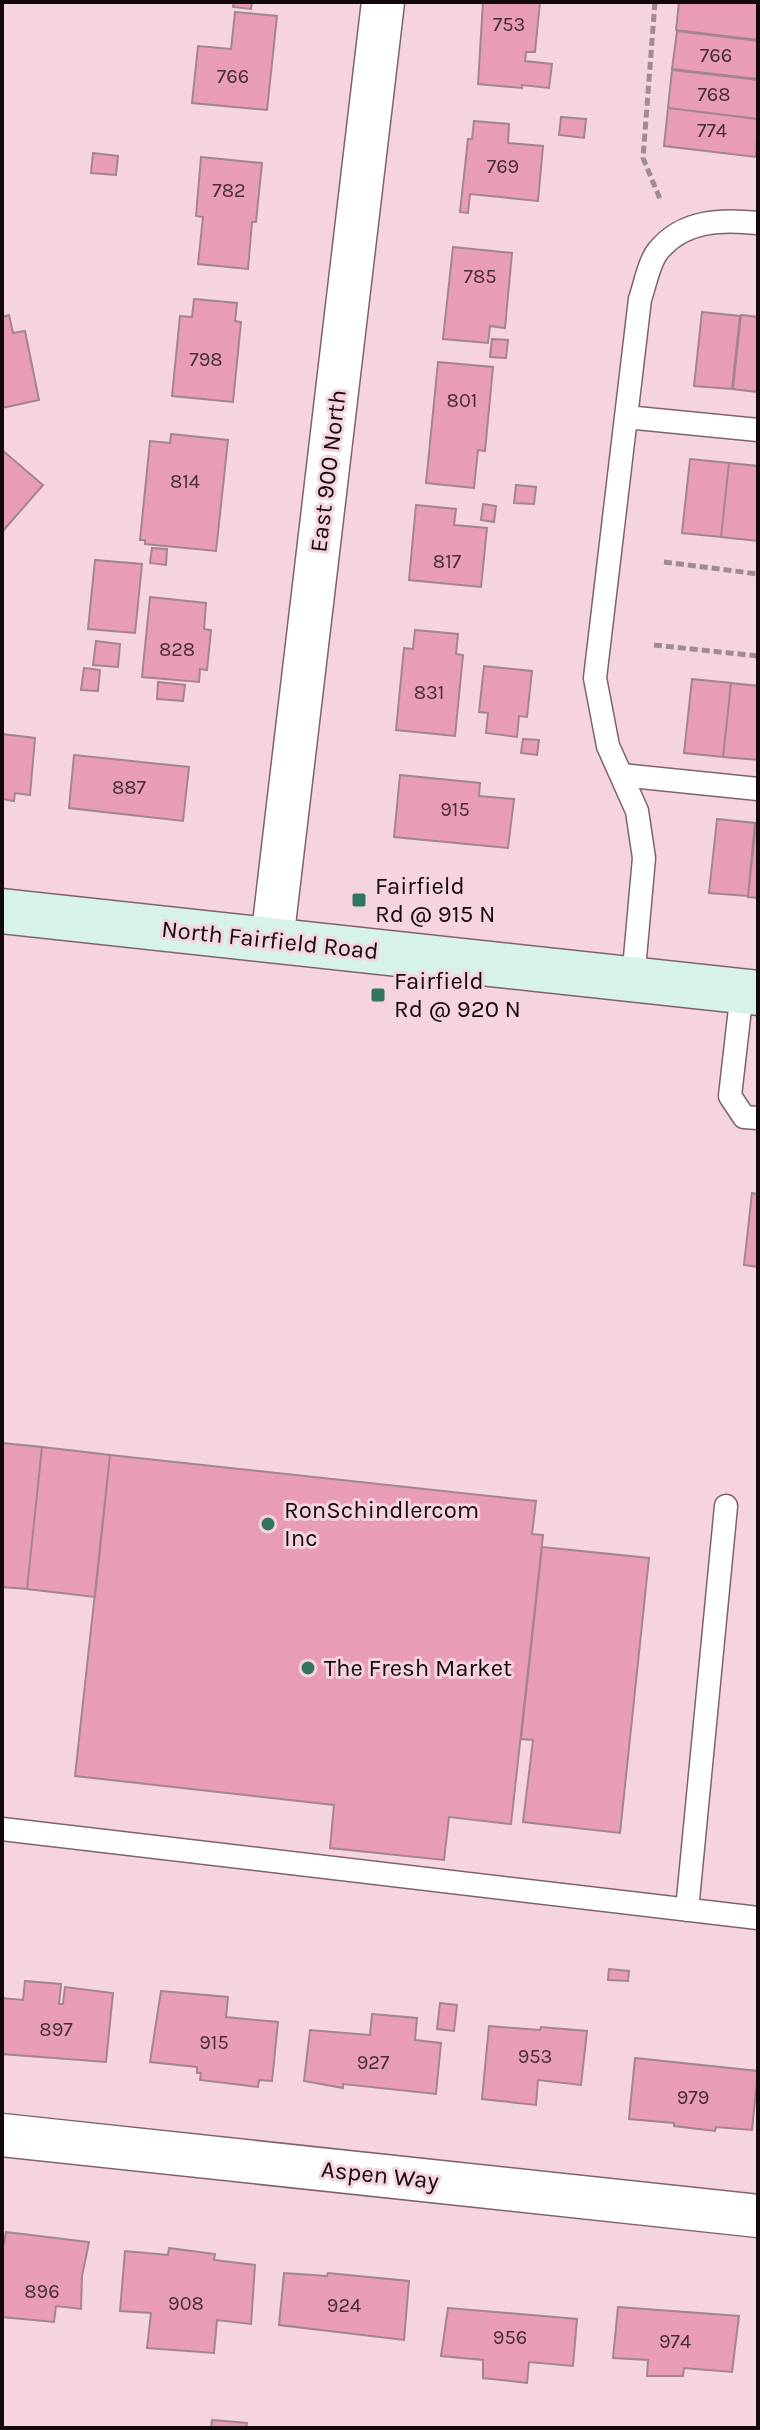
<svg xmlns="http://www.w3.org/2000/svg" width="760" height="2430" font-family="Karla,sans-serif">
<style>
.building{fill:#e99cb7;stroke:#a3858f;stroke-width:2}
.lines{fill:none;stroke-linecap:round;stroke-linejoin:round}
.lane-casing{stroke:#7f636c;stroke-width:25}
.street-casing{stroke:#7f636c;stroke-width:45}
.secondary-casing{stroke:#7f636c;stroke-width:47}
.path{stroke:#a28a91;stroke-width:5;stroke-dasharray:8 4;stroke-linecap:butt}
.lane{stroke:#fff;stroke-width:22}
.street{stroke:#fff;stroke-width:42}
.secondary{stroke:#d6f2ea;stroke-width:44}
.poi-dot{fill:#327362;stroke:#f5d4de;stroke-width:3}
.labels{text-anchor:middle;dominant-baseline:central;stroke-width:6;stroke-linejoin:round;paint-order:stroke}
.number-label{font-size:20px;fill:#482e37}
.street-label{font-size:24px;fill:#13090c;stroke:#f5d4de}
.poi-label{font-size:24px;fill:#13090c;stroke:#f5d4de;text-anchor:start}
</style>
<rect width="100%" height="100%" fill="#f5d4de"/>
<path class="building" d="M234,2H252L251,9L233,7Z
M483,2H540L535,52H526L525,61L552,64L549,88L522,85V88L478,84Z
M679,2H758V40L676,30Z
M235,12L277,16L267,110L192,103L198,46L231,49Z
M677,31L758,41V79L672,69Z
M672,70L758,80V119L668,108Z
M668,108L758,119L756,157L664,146Z
M561,117L586,119L584,138L559,135Z
M474,121L509,124L508,143L543,146L538,201L470,194L468,213L460,212L468,139H472Z
M93,153L118,156L116,175L91,173Z
M201,157L262,163L256,222H252L248,269L198,264L203,217L196,216Z
M453,247L512,253L505,328L490,326L488,343L443,339Z
M194,299L237,303L235,321L241,322L233,402L172,396L180,316L192,317Z
M702,312L740,316L732,389L694,386Z
M9,315L13,333L25,331L39,400L2,408V317Z
M741,315L758,317V392L733,389Z
M492,339L508,340L506,358L490,357Z
M438,362L493,367L485,451L478,450L474,488L426,483Z
M171,434L228,440L216,551L145,544V540H140L150,441L170,443Z
M2,450L43,485L2,532Z
M690,459L729,463L721,537L682,533Z
M729,463L758,466V541L721,537Z
M516,485L536,487L534,504L514,503Z
M483,504L496,506L494,522L481,520Z
M416,505L456,509L454,525L487,528L481,587L409,580Z
M152,548L167,549L166,565L150,563Z
M95,560L142,564L135,633L88,629Z
M150,597L206,603L204,629L211,630L207,670L200,669L199,682L142,677Z
M415,630L458,634L456,654L463,655L455,736L396,730L404,648L413,649Z
M96,641L120,644L118,667L93,665Z
M484,666L532,671L527,717L519,716L517,737L486,733L488,713L479,712Z
M84,668L100,670L98,691L81,690Z
M692,679L731,683L723,757L684,753Z
M158,682L185,685L183,701L157,699Z
M731,683L758,686V760L723,757Z
M2,734L35,738L30,795L15,793L14,801L2,799Z
M523,739L539,740L537,755L521,753Z
M74,755L189,767L183,821L69,808Z
M400,775L480,783L479,796L514,799L508,848L394,837Z
M717,819L755,823L748,896L709,893Z
M756,823H758V898L748,897Z
M752,1193L758,1194V1267L744,1265Z
M2,1443L42,1447L27,1589L2,1587Z
M42,1447L110,1455L95,1597L27,1589Z
M110,1455L536,1501L532,1534L543,1535L511,1824L449,1817L444,1860L330,1848L334,1805L75,1776Z
M542,1547L649,1558L620,1833L523,1822L533,1740L521,1739Z
M609,1969L629,1971L628,1981L608,1980Z
M25,1981L61,1984L59,2004H63L65,1987L113,1993L106,2062L2,2054V1998L23,2000Z
M161,1991L228,1997L226,2017L278,2022L272,2081L259,2080L258,2087L200,2080L201,2073H197V2067L150,2062Z
M440,2003L457,2005L454,2031L437,2029Z
M372,2014L417,2018L415,2040L441,2043L436,2094L343,2084V2088L304,2081L310,2030L370,2035Z
M489,2026L540,2030L541,2027L587,2031L581,2085L538,2080L536,2105L482,2099Z
M635,2058L758,2071L752,2130L716,2127L715,2131L674,2126V2123L629,2119Z
M6,2232L89,2242L82,2276L81,2309L56,2306L54,2322L2,2317V2243H4Z
M169,2248L215,2254L214,2260L255,2265L251,2324L217,2320L214,2353L147,2348L151,2313L120,2311L125,2251L168,2255Z
M284,2273L327,2276L328,2273L409,2281L404,2340L279,2325Z
M618,2307L739,2316L732,2372L684,2368L683,2376H647L648,2360L613,2358Z
M448,2308L577,2319L573,2366L529,2362L527,2383L483,2378V2360L441,2356Z
M212,2420L247,2423L246,2428H211Z"/>
<g class="lines">
<defs>
<path id="lane" d="M626,417L758,430
M621,775L758,789
M633,980L644,858L637,811L608,746L595,678L640,299C645,285 649,262 658,251C683,220 722,219 758,223
M742,991L730,1096L744,1117L758,1118
M2,1829L758,1918
M687,1910L726,1506"/>
<path id="street" d="M272,941L383,2
M2,2135L758,2216"/>
<path id="secondary" d="M2,911L758,993"/>
</defs>
<use href="#lane" class="lane-casing"/>
<use href="#street" class="street-casing"/>
<use href="#secondary" class="secondary-casing"/>
<path class="path" d="M655,2L643,158L660,199
M664,562L758,574
M654,645L758,656"/>
<use href="#lane" class="lane"/>
<use href="#street" class="street"/>
<use href="#secondary" class="secondary"/>
</g>
<g class="poi-dot">
<rect x="351" y="892" width="16" height="16" rx="4"/>
<rect x="370" y="987" width="16" height="16" rx="4"/>
<circle cx="268" cy="1524" r="8"/>
<circle cx="308" cy="1668" r="8"/>
</g>
<g class="labels">
<g class="number-label">
<text x="509" y="24">753</text>
<text x="716" y="55">766</text>
<text x="233" y="76">766</text>
<text x="714" y="94">768</text>
<text x="712" y="130">774</text>
<text x="503" y="166">769</text>
<text x="229" y="190">782</text>
<text x="480" y="276">785</text>
<text x="206" y="359">798</text>
<text x="462" y="400">801</text>
<text x="185" y="481">814</text>
<text x="447" y="561">817</text>
<text x="177" y="649">828</text>
<text x="429" y="692">831</text>
<text x="129" y="787">887</text>
<text x="455" y="809">915</text>
<text x="56" y="2029">897</text>
<text x="214" y="2042">915</text>
<text x="535" y="2056">953</text>
<text x="373" y="2062">927</text>
<text x="693" y="2097">979</text>
<text x="42" y="2291">896</text>
<text x="186" y="2303">908</text>
<text x="344" y="2305">924</text>
<text x="510" y="2337">956</text>
<text x="675" y="2341">974</text>
</g>
<g class="street-label">
<text transform="translate(328 471) rotate(-83)">East 900 North</text>
<text transform="translate(270 940) rotate(6)">North Fairfield Road</text>
<text transform="translate(380 2175) rotate(6)">Aspen Way</text>
</g>
<g class="poi-label">
<text x="375" y="886">Fairfield<tspan x="375" dy="28">Rd @ 915 N</tspan></text>
<text x="394" y="981">Fairfield<tspan x="394" dy="28">Rd @ 920 N</tspan></text>
<text x="284" y="1510">RonSchindlercom<tspan x="284" dy="28">Inc</tspan></text>
<text x="324" y="1668">The Fresh Market</text>
</g>
</g>
<rect width="760" height="2430" fill="none" stroke="#13090c" stroke-width="8"/>
</svg>
